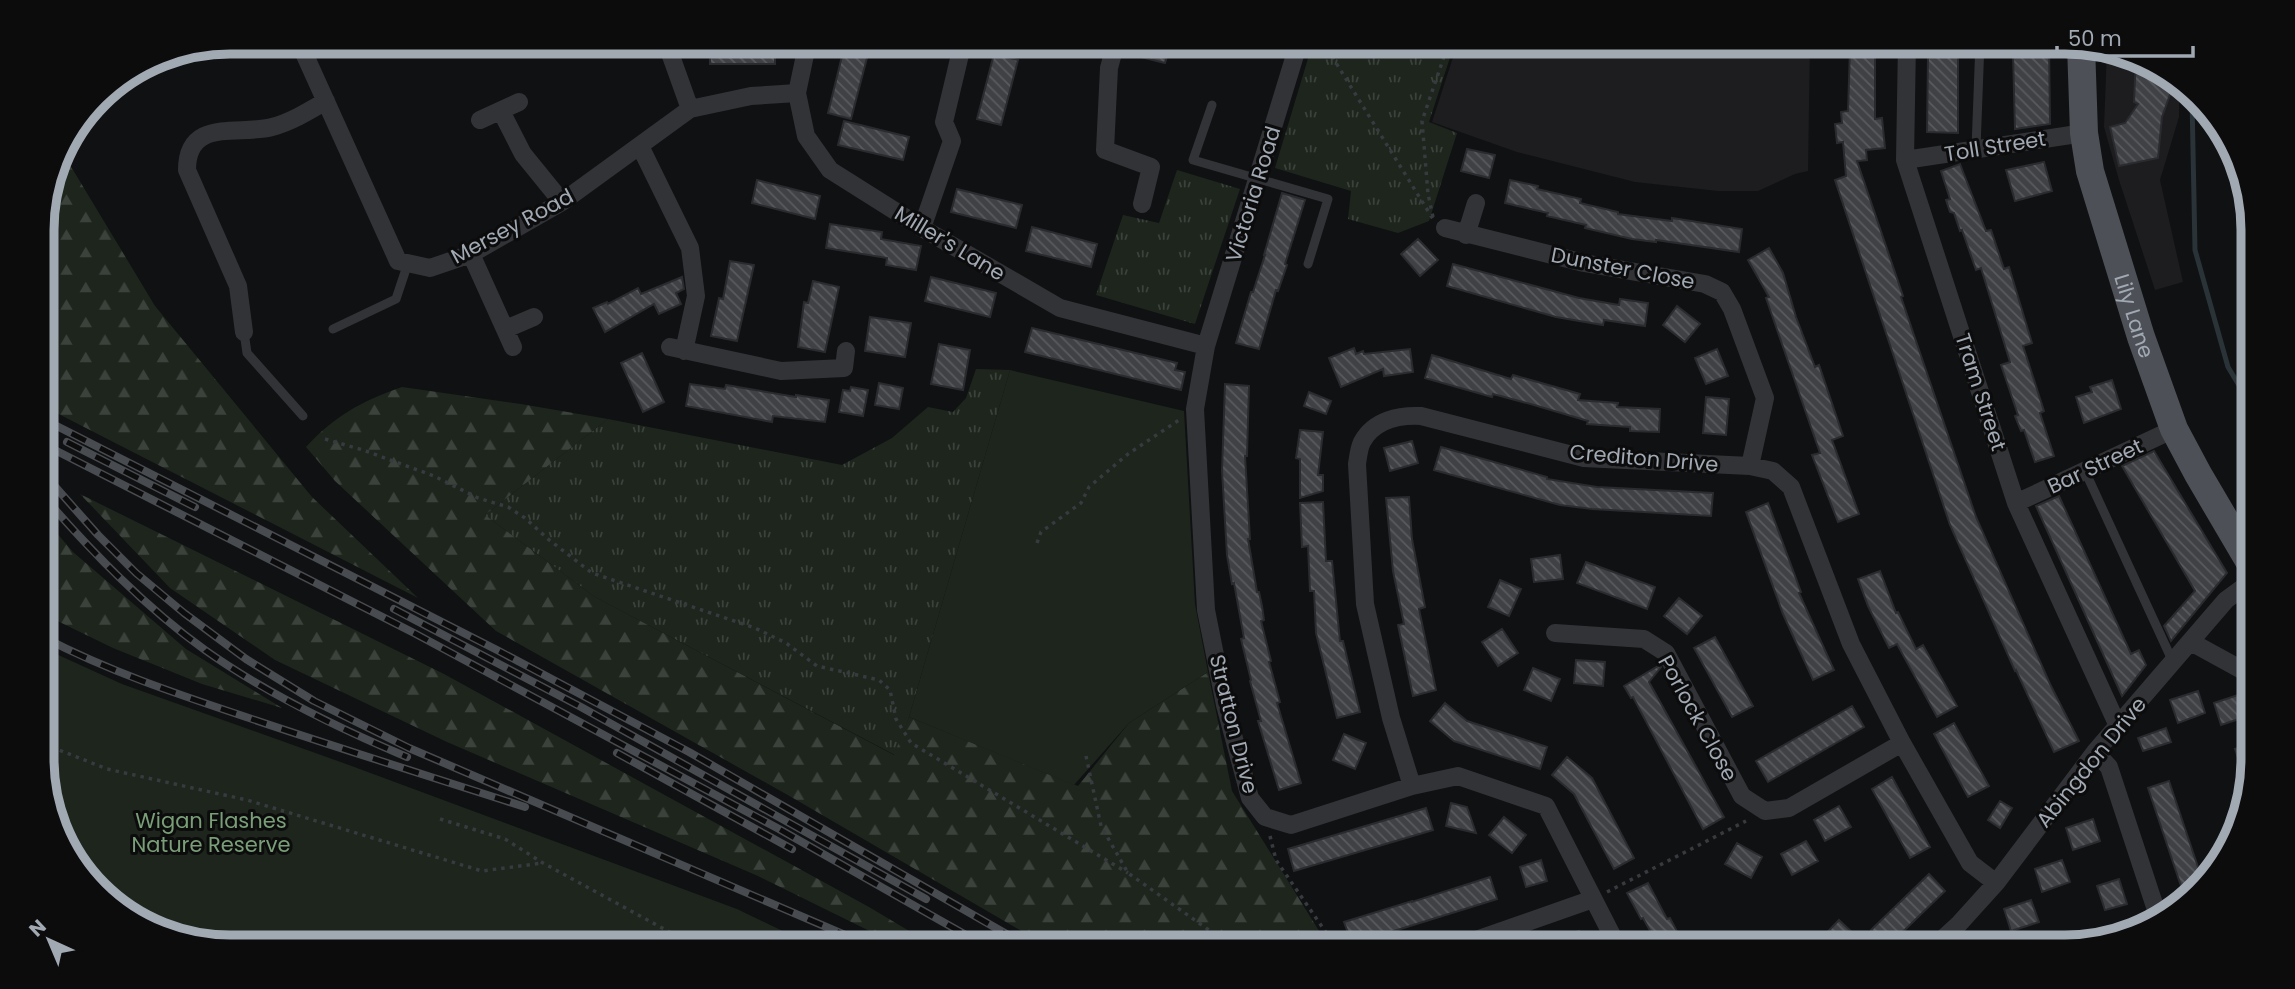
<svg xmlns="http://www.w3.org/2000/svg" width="2295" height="989" font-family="Poppins,sans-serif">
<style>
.built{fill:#1d1d1f}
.grass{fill:url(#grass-tufts)}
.forest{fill:url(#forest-firs)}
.green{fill:#1d251d}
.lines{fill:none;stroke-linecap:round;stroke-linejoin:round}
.stream{stroke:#293338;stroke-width:5}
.building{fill:url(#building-back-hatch);stroke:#2a2b2e;stroke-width:2}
.path{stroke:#373a3e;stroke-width:3.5;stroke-dasharray:3.5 5;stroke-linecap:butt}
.lane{stroke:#313337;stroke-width:9}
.street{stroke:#313337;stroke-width:18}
.primary{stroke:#4d5056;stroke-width:28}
.rail-casing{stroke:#484b50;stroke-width:8}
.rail{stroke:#0c0c0d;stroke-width:5;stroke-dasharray:16;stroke-linecap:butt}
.labels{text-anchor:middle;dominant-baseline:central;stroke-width:6;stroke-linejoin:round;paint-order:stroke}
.street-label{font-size:21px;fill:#a1a9b3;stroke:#0c0c0d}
.park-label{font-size:21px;fill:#7a9f78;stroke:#0c0c0d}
.rim{fill:none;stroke:#a1a9b3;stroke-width:9}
</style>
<defs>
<pattern id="grass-tufts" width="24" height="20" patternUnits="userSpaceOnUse" patternTransform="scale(1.75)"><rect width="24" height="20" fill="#1d251d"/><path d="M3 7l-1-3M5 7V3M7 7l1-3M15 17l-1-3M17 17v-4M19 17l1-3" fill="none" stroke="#3b423b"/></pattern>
<pattern id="forest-firs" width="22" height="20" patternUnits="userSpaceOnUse" patternTransform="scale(1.75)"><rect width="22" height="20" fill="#1d251d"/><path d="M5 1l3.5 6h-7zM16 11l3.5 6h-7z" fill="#3b423b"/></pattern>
<pattern id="building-back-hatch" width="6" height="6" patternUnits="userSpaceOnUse" patternTransform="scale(1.75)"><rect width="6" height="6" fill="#3f4145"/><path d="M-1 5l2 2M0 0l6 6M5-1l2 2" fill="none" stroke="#585a5d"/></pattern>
</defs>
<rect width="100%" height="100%" fill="#101112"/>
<path class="built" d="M1458,42H1810L1808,171L1795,174L1758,191H1718L1635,182L1517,152L1432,122Z
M2107,50L2136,56L2179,89V117L2160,180L2183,282L2155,290L2119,180L2104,127Z"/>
<path class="grass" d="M1313,42H1455L1429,122L1457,133L1429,221L1398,233L1348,219L1351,191L1275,168Z
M1177,170L1240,189L1195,324L1096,295L1123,215L1159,223Z
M976,369L1010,370L909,717L895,755L595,597L485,515L608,419L842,465L892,438L928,407L953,412L966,398Z"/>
<path class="forest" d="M61,150L155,306L312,497L418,598L43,406L42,218Z
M402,387L521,404L608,419L485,515L595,597L894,755L909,717L1078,786L1129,723L1208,672L1232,791L1329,947H1049L793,798L496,631L335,481L306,447C336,415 360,402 402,387Z
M80,494L444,674L869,907L936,947H902L758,876L447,742L275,660L170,588Z
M43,517L73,552L186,649L282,708L202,684L113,648L43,614Z"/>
<path class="green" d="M1010,370L1184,411L1195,604L1208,672L1129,723L1074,785L909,717Z
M43,648L122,684L349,765L737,909L816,947H230L159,933L81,874L44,784Z"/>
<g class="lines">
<path class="stream" d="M2192,99L2195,250L2228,367L2252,407"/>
</g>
<path class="building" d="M710,42H775V64H710Z
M1145,42H1171L1165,63L1141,57Z
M2022,42H2049L2050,124L2015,129L2013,54L2014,48L2023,49Z
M844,48L868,54L851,119L828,113Z
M1850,48L1875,49V119L1882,118L1885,148L1866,150L1867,160L1857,161L1903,296L1901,297L1976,517L2050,684L2079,741L2054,752L2016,670L2015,671L1950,525L1835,180L1846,176L1843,142L1837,143L1835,124L1842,123L1841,112L1848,111Z
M994,54L1018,60L1001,125L977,119Z
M1958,55V133L1927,132L1928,56Z
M2136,56L2172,84V89L2162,117L2158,158L2119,166L2110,127L2125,123L2138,104L2134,102Z
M844,121L909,137L903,160L838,145Z
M1467,149L1495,155L1489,178L1461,171Z
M2044,162L2052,191L2015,201L2006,170Z
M1960,164L1986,231L1991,230L2004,269L2009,267L2032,343L2023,346L2044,411L2040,413L2054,456L2035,462L2024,430L2021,431L2015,416L2018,415L2001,365L2010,362L1981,268L1976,270L1962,230L1960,231L1954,213L1950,212L1946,200L1950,199L1941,171Z
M757,180L820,196L815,219L752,203Z
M1510,180L1538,186L1537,189L1581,199L1580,203L1618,212V214L1672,221V218L1742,229L1739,252L1656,240V242L1632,239L1585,228L1586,225L1547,216L1548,213L1505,203Z
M957,189L1022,205L1016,228L951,212Z
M1282,193L1305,200L1285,264L1287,265L1278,291L1276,290L1259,349L1236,343L1251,292H1253L1265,255H1264Z
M830,224L882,232L881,239L921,246L916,270L886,265L887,258L826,248Z
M1032,227L1097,244L1091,267L1026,251Z
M1418,239L1438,260L1420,276L1401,254Z
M1769,248L1783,273L1796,317L1815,367L1819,365L1843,436L1832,440L1859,514L1838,522L1812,455L1820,453L1766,298L1769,297L1748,260Z
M730,261L754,265L737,341L711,336L719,298L723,299Z
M1453,264L1579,298L1619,305L1620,299L1648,303L1645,326L1604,320L1603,325L1556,317L1447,286Z
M682,277L684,289L676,293L681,304L659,314L654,304L605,332L593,308L607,302L608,304L638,288L641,294Z
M931,277L996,293L990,317L925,301Z
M813,281L839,287L825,352L798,347L804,302L808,303Z
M1677,306L1700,324L1685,342L1663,325Z
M870,317L911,323L905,357L865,351Z
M1032,328L1177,363L1175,370L1185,372L1181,390L1025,352Z
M939,344L970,350L963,390L931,384Z
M1354,348L1356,354L1363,351L1364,354L1410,349L1413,372L1384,376L1383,369L1341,387L1329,358Z
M1717,349L1728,376L1706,384L1695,358Z
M642,353L664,402L643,412L621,363Z
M1432,355L1511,379L1513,375L1580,394L1578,400L1618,403L1617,407L1660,409L1659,432L1630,431V427L1587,424L1588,421L1534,405L1493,394L1492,397L1425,378Z
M2112,380L2121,409L2084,423L2076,397L2092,392L2090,387Z
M879,383L903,388L899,409L875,405Z
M690,384L725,389L726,385L796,397V395L829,400L825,422L773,416L772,422L686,406Z
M1225,384L1249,386L1247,456H1245L1250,539H1248L1257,592H1259L1262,606L1264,620L1261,621L1271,661L1269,662L1280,702L1277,703L1301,783L1279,790L1258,721H1261L1250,681L1251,680L1241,639L1244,638L1234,583L1232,584L1227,555L1222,471Z
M851,387L868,390L863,416L839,412L843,390L850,391Z
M1309,392L1331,401L1326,414L1304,406Z
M1706,397L1729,399L1726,435L1703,433Z
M1300,430L1323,432L1318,475H1323V491L1300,498V459L1296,458Z
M1412,441L1418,463L1390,471L1384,448Z
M1441,447L1547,477V479L1597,487L1713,493L1711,516L1592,509L1560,505L1434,470Z
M2154,451L2227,573L2171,641L2164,626L2195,591L2122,466Z
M2059,496L2131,654L2139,650L2146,665L2122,696L2036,506Z
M1409,497L1412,539L1425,607L1419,609L1436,690L1413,696L1398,625L1404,624L1393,571L1386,498Z
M1323,502L1326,561H1332L1340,641H1343L1360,712L1337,718L1316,633L1314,591H1310L1308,546L1302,547L1300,503Z
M1768,503L1801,592L1799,593L1834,670L1813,680L1783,614L1746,512Z
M1560,555L1563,579L1534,582L1531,559Z
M1586,562L1655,587L1647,609L1577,583Z
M1880,571L1896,613L1898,612L1916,649L1923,645L1957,706L1937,717L1897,644L1889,648L1868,606L1858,579Z
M1500,580L1521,589L1509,616L1488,607Z
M1679,598L1702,616L1687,634L1664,616Z
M1502,629L1518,653L1498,666L1482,642Z
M1715,637L1753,706L1732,717L1694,648Z
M1576,660L1605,662L1603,686L1574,683Z
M1660,665L1661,667L1649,682L1724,817L1703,829L1633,697L1631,698L1624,686Z
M1533,668L1560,679L1551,701L1524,690Z
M2198,691L2205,713L2178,723L2170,700Z
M2241,694L2248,716L2221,725L2214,703Z
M1445,703L1467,721L1547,747L1540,769L1454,741L1430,721Z
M1852,706L1864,727L1768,782L1756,761Z
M1954,723L1989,786L1968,797L1934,734Z
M2166,728L2171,742L2143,751L2138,738Z
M1344,734L1366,743L1355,769L1333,760Z
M2253,743V759L2248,787L2235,749Z
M1567,757L1592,778L1634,858L1614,869L1574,794L1552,775Z
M1892,777L1930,847L1910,858L1872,789Z
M2169,781L2201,876L2194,885L2182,889L2148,788Z
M2000,801L2012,808L2000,828L1988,820Z
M1451,803L1467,807L1476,833L1446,826Z
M1839,806L1851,827L1825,841L1814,820Z
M1426,808L1433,830L1294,871L1288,849Z
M1504,817L1526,835L1512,853L1489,835Z
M2093,819L2100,841L2073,850L2066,828Z
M1806,841L1818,861L1792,875L1781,854Z
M1737,843L1762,857L1751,878L1725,864Z
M1541,860L1547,881L1526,887L1520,867Z
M2062,860L2070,882L2042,892L2035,869Z
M1929,874L1945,891L1888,946L1871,930Z
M1490,877L1497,899L1352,944L1344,922L1412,901V902Z
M2119,879L2127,904L2105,910L2097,886Z
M1648,883L1667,919L1670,918L1685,947H1659L1643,918L1641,919L1627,893Z
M2031,900L2039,922L2011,931L2004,909Z
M1839,920L1856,936L1845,947H1813Z
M1579,931L1584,947H1539L1538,944Z"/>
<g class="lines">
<path class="path" d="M1323,42L1433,219
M1433,217L1428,194L1422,121L1449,42
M325,439L363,450L434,476L478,498L508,507L525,518L548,539L592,573L755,628L786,643L817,666L879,680L890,690L896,719L911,743L1128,873
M1037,543L1041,532L1081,503L1089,487L1128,454L1179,420
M44,744L107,769L247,800L482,871L543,863
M1086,756L1101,826L1128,873L1233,947
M440,819L505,839L543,863L697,947
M1270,836L1276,860L1336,947
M1607,892L1746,821"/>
<path class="lane" d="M1212,105L1193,160L1328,199L1308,264
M1976,148L1980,42
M333,329L396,299L408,263
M244,332L247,353L303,416
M2085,471L2173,662"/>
<path class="street" d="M299,42L398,261L430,268L471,254L562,202L690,109L751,96L797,93
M666,42L690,109
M806,42L805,55L797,93L806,136L830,170L922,228L1060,308L1206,346
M1116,42L1109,68L1105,150L1151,167L1142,204
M1299,42L1206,346L1195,409L1206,610L1225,705L1250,798L1265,817L1291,825L1412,786L1458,776L1546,806L1618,947
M1907,42L1905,160L2016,503L2118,726
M501,111L523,154L562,202
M480,120L519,102
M640,146L690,248L696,296L684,351
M1905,160L2084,133
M922,228L952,141L944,122L963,42
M1445,228L1584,263L1705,284L1722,292L1732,309L1765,398L1750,466
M1466,235L1476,203
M471,254L513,347
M506,329L534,317
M244,332L238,286L187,170C187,117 239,136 272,127C291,122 309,111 326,101
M670,347L781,371L844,368L846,351
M2016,503L2174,429
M1555,633L1644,639L1666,653L1742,796L1765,811L1789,808L1902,743
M2191,642L2253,676
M2095,752L2109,767L2159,919
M1412,786L1391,718L1365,604L1357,464C1358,457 1359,448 1362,442C1374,420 1399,415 1421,416L1584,458L1750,466L1773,471L1791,487L1851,644L1902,743L1970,863L1996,883
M1456,947L1593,899
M1934,947L1958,925L1996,883L2095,752L2226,600L2252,581"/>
<path class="primary" id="s1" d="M2081,45L2084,133L2090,171L2141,337L2174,429L2198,474L2252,566"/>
<defs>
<path id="rail" d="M43,419L497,650L689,752L1029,947
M67,442L195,507
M43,444L414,633L779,829L987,947
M43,473L98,535L136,573L184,613L246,659L314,701L409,748L873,947
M43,496C92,552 145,607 205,650C267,694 338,728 407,757
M394,609L581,707L926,899
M43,637C108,671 177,694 246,717C338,748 432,777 525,807
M617,753L792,849"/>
</defs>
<use href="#rail" class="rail-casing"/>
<use href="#rail" class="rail"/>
</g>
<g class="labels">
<g class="street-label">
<text transform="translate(1995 146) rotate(-9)">Toll Street</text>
<text transform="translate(1253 194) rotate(-73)">Victoria Road</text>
<text transform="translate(512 226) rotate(-28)">Mersey Road</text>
<text transform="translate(950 243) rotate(31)">Miller's Lane</text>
<text transform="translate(1623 268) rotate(11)">Dunster Close</text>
<text stroke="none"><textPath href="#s1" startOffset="278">Lily Lane</textPath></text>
<text transform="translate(1981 392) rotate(72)">Tram Street</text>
<text transform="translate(1644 458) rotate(5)">Crediton Drive</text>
<text transform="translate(2095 466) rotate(-25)">Bar Street</text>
<text transform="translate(1698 718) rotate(61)">Porlock Close</text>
<text transform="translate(1234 724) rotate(76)">Stratton Drive</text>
<text transform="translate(2091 762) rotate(-51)">Abingdon Drive</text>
</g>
<g class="park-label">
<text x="211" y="820">Wigan Flashes<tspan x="211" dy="24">Nature Reserve</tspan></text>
</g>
</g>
<path d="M0 0H2295V989H0ZM230 54H2065A176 176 0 0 1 2241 230V759A176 176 0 0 1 2065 935H230A176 176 0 0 1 54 759V230A176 176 0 0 1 230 54Z" fill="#0c0c0d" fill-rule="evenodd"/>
<path class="rim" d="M230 54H2065A176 176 0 0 1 2241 230V759A176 176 0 0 1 2065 935H230A176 176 0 0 1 54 759V230A176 176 0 0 1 230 54Z"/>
<g transform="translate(49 940) rotate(316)" stroke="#0c0c0d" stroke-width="5" paint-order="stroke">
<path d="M0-5L12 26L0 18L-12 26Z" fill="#a1a9b3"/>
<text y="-10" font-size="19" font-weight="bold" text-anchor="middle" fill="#a1a9b3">N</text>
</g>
<path d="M2057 46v10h136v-10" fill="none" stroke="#a1a9b3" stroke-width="3.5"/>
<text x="2068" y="46" font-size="21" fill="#a1a9b3" stroke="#0c0c0d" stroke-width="5" paint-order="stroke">50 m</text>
</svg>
